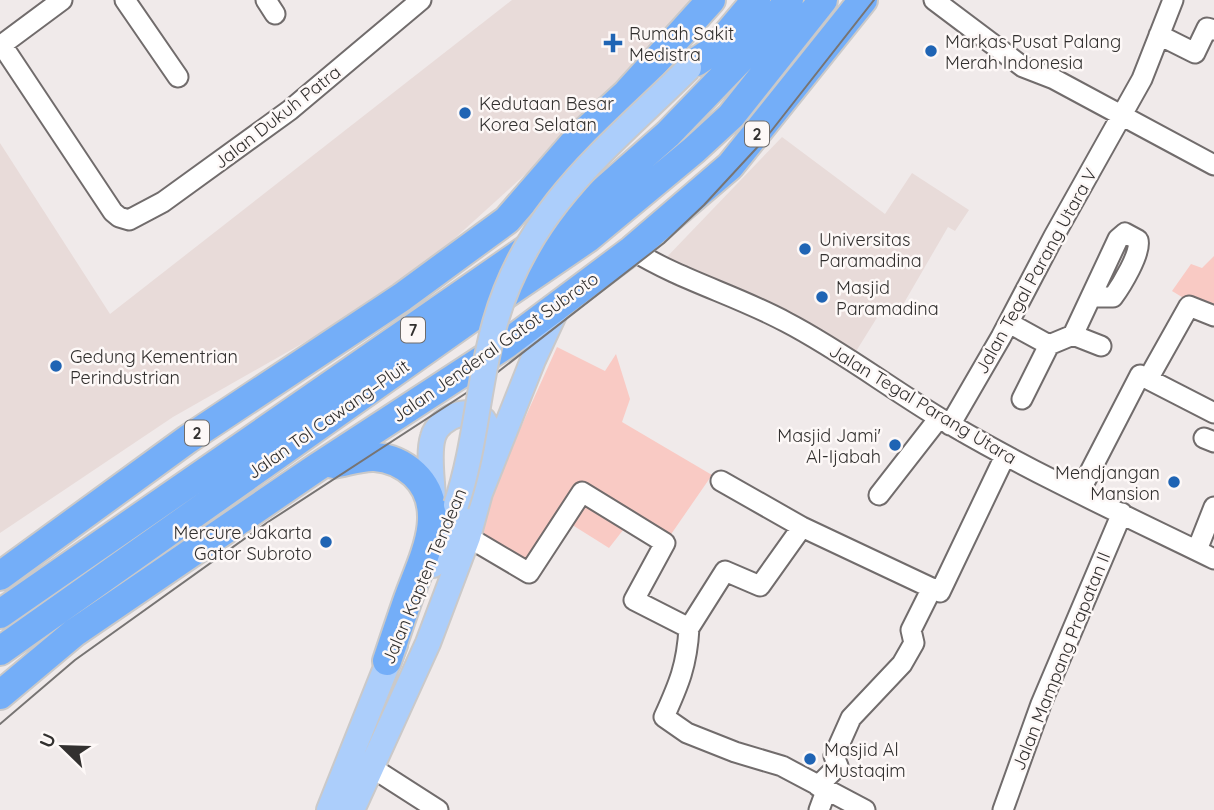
<svg xmlns="http://www.w3.org/2000/svg" width="1214" height="810" font-family="Quicksand,sans-serif">
<style>
.built{fill:#e8dbd9}
.green{fill:#f9cac4}
.lines{fill:none;stroke-linecap:round;stroke-linejoin:round}
.minor-casing{stroke:#716c6c;stroke-width:23}
.major-casing{stroke:#cac9c9;stroke-width:28}
.highway-casing{stroke:#cac9c9;stroke-width:32}
.minor{stroke:#fff;stroke-width:19}
.major{stroke:#accefb;stroke-width:24}
.highway{stroke:#74aef8;stroke-width:28}
.tram{stroke:#777473;stroke-width:2}
.major-bridge-casing{stroke:#cac9c9;stroke-width:28;stroke-linecap:butt}
.major-bridge{stroke:#accefb;stroke-width:24}
.poi-dot{fill:#1f64b4;stroke:#fdf8f7;stroke-width:2.5}
.labels{text-anchor:middle;dominant-baseline:central;stroke-width:5;stroke-linejoin:round;paint-order:stroke}
.shield{fill:#fdf8f7;stroke:#6f6c6b;stroke-width:2}
.shield-label{font-size:16px;font-weight:bold;fill:#32302f}
.poi-label{font-size:18px;fill:#32302f;stroke:#fdf8f7;text-anchor:start}
.street-label{font-size:18px;fill:#32302f;stroke:#fdf8f7}
</style>
<rect width="100%" height="100%" fill="#f0eaea"/>
<path class="built" d="M512,0H700L550,152L400,288L173,417L0,533V143L110,314Z
M782,137L885,214L912,173L969,210L955,231L948,227L897,315L883,308L850,361L663,261Z"/>
<path class="green" d="M1214,256V305L1211,304L1205,311L1172,291L1191,264L1202,268Z
M557,347L605,371L616,354L630,399L622,422L712,475L665,543L627,525L609,548L566,521L527,574L471,538Z"/>
<g class="lines">
<defs>
<path id="minor" d="M125,0L178,77
M266,0L275,14
M934,0L1023,67L1054,79L1214,165
M1159,35L1195,53L1207,28L1214,30
M2,45L113,212L119,217L129,220L163,202L290,110L421,0
M0,46L62,0
M632,250C680,280 736,295 786,322C844,352 896,393 953,426C1037,475 1126,516 1214,559
M1009,323L1049,345L1073,335L1101,346
M1073,335L1118,239L1125,233L1138,240C1142,252 1121,286 1113,297H1092
M1148,379L1189,306L1214,316
M1022,399L1049,345
M950,425L1001,337L1054,236L1142,79L1173,0
M1204,438L1214,442
M721,481L802,527L940,592L1005,456
M1079,493L1140,375L1214,413
M879,495L939,418
M468,537L529,573L582,492L665,543L634,600L689,628C687,665 679,684 664,717L687,733L735,752L782,766L865,810
M1197,550L1214,507
M689,628L725,571L760,586L802,527
M371,767L438,810
M818,786L838,766L834,756L851,718L902,664L914,643L911,630L932,588
M819,810L826,791
M1003,810L1041,704L1122,513"/>
<path id="major" d="M433,508C434,487 427,456 433,437C438,416 480,400 487,428C490,438 486,451 485,461
M433,565L456,505
M329,810L395,645
M352,810L428,643L468,537L480,493L533,360L558,306"/>
<path id="highway" d="M696,62L714,50L756,0
M333,464C346,462 362,456 375,457C390,458 403,464 414,474C451,509 422,560 408,599C401,619 394,640 387,661
M0,576L188,439L402,297L507,220L579,137L627,93L711,0
M0,614L576,215L668,134L750,49L789,0
M0,651L481,311L588,238L694,150L731,116L823,0
M0,695L74,633L316,468L505,345L632,250L730,166L863,0"/>
</defs>
<use href="#minor" class="minor-casing"/>
<use href="#major" class="major-casing"/>
<use href="#highway" class="highway-casing"/>
<use href="#minor" class="minor"/>
<use href="#major" class="major"/>
<use href="#highway" class="highway"/>
<path class="tram" d="M0,724L75,660L268,522L494,375L664,243L704,205L765,139L874,0"/>
<defs>
<path id="major-bridge" d="M456,505C476,446 478,383 495,323C528,207 607,149 689,68"/>
</defs>
<use href="#major-bridge" class="major-bridge-casing"/>
<use href="#major-bridge" class="major-bridge"/>
</g>
<g class="poi-dot">
<path d="M609.5 32.5h7v7h7v7h-7v7h-7v-7h-7v-7h7z"/>
<circle cx="931" cy="51" r="7"/>
<circle cx="465" cy="113" r="7"/>
<circle cx="805" cy="249" r="7"/>
<circle cx="822" cy="297" r="7"/>
<circle cx="56" cy="366" r="7"/>
<circle cx="895" cy="445" r="7"/>
<circle cx="1174" cy="482" r="7"/>
<circle cx="326" cy="542" r="7"/>
<circle cx="810" cy="759" r="7"/>
</g>
<g class="labels">
<g class="shield">
<rect x="745" y="121.5" width="24" height="25" rx="5"/>
<rect x="401" y="317.5" width="24" height="25" rx="5"/>
<rect x="185" y="420.5" width="24" height="25" rx="5"/>
</g>
<g class="shield-label">
<text x="757" y="134">2</text>
<text x="413" y="330">7</text>
<text x="197" y="433">2</text>
</g>
<g class="poi-label">
<text x="629" y="33">Rumah Sakit<tspan x="629" dy="21">Medistra</tspan></text>
<text x="945" y="41">Markas Pusat Palang<tspan x="945" dy="21">Merah Indonesia</tspan></text>
<text x="479" y="103">Kedutaan Besar<tspan x="479" dy="21">Korea Selatan</tspan></text>
<text x="819" y="239">Universitas<tspan x="819" dy="21">Paramadina</tspan></text>
<text x="836" y="287">Masjid<tspan x="836" dy="21">Paramadina</tspan></text>
<text x="70" y="356">Gedung Kementrian<tspan x="70" dy="21">Perindustrian</tspan></text>
<text x="881" y="435" text-anchor="end">Masjid Jami'<tspan x="881" dy="21">Al-Ijabah</tspan></text>
<text x="1160" y="472" text-anchor="end">Mendjangan<tspan x="1160" dy="21">Mansion</tspan></text>
<text x="312" y="532" text-anchor="end">Mercure Jakarta<tspan x="312" dy="21">Gator Subroto</tspan></text>
<text x="824" y="749">Masjid Al<tspan x="824" dy="21">Mustaqim</tspan></text>
</g>
<g class="street-label">
<text transform="translate(277 117) rotate(-38)">Jalan Dukuh Patra</text>
<text transform="translate(1036 271) rotate(-61)">Jalan Tegal Parang Utara V</text>
<text transform="translate(495 347) rotate(-35)">Jalan Jenderal Gatot Subroto</text>
<text transform="translate(923 404) rotate(31)">Jalan Tegal Parang Utara</text>
<text transform="translate(328 419) rotate(-35)">Jalan Tol Cawang–Pluit</text>
<text transform="translate(424 576) rotate(-67)">Jalan Kapten Tendean</text>
<text transform="translate(1061 661) rotate(-68)">Jalan Mampang Prapatan II</text>
</g>
</g>
<g transform="translate(63 747) rotate(293)" stroke="#fdf8f7" stroke-width="5" paint-order="stroke">
<path d="M0-5L12 26L0 18L-12 26Z" fill="#32302f"/>
<text y="-10" font-size="19" font-weight="bold" text-anchor="middle" fill="#32302f">U</text>
</g>
</svg>
